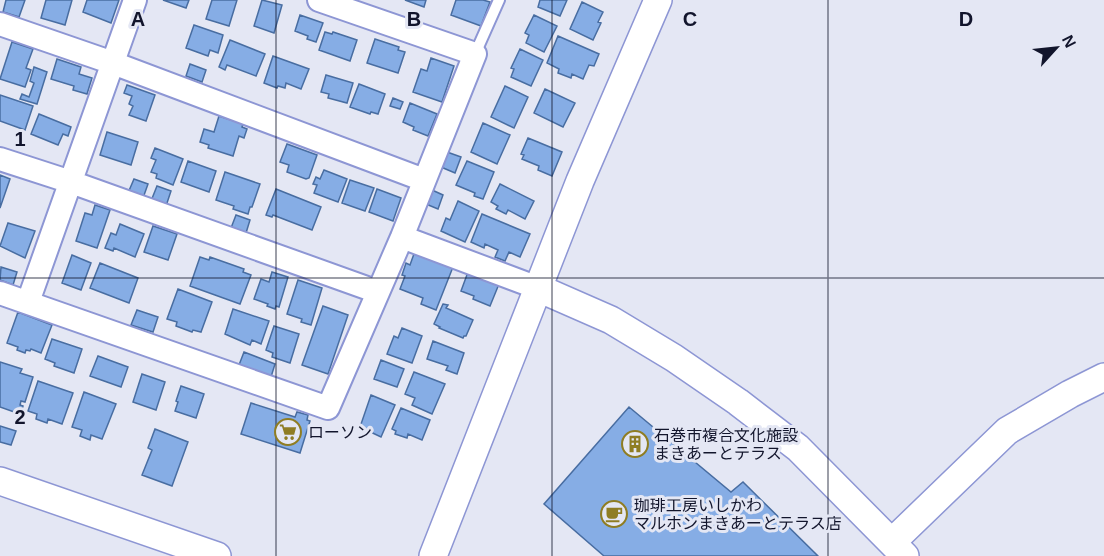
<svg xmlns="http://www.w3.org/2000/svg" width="1104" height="556" font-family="Helvetica,'Noto Sans JP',sans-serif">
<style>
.building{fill:#86ade5;stroke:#486da1;stroke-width:1.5}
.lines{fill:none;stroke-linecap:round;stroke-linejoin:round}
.service-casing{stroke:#8d96d4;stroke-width:14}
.minor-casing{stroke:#8d96d4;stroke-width:26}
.tertiary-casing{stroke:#8d96d4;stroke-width:30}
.service{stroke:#fff;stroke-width:10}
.minor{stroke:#fff;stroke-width:22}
.tertiary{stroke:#fff;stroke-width:27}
.grid{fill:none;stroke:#12152c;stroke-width:1.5;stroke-opacity:0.55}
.labels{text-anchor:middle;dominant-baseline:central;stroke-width:6;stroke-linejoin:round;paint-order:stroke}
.poi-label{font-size:16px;fill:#12152c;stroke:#e4e7f4;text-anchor:start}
.grid-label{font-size:20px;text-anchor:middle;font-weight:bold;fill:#12152c;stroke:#e4e7f4;stroke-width:6;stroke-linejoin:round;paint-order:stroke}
</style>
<rect width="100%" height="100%" fill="#e4e7f4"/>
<path class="building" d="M6,0H25L19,17L3,12Z
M46,0H72L65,25L41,18Z
M87,0H119L111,23L83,12Z
M163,0H189L186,8Z
M212,0H237L229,26L206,19Z
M262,0L282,5L274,33L254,26Z
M405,0H426L424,7Z
M456,0H483L490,2L481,26L451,15Z
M540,0H567L560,16L538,7Z
M582,2L603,12L598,22L601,23L593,40L570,29Z
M300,15L323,23L316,42L307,39L308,36L295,31Z
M534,15L557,26L544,52L526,43L529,35L525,33Z
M194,25L223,35L218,53L210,50L208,56L186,48Z
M325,32L332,34L333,32L357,40L350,61L319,50Z
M558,36L599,54L594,66L589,65L583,79L572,74L571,78L558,73L559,69L547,63Z
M375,39L399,47L398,50L405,52L398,73L367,63Z
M230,40L265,54L256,76L227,65L225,70L219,67Z
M12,42L33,49L26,68L31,70L25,87L0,79Z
M520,49L543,60L531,86L511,77L514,69L511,68Z
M273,56L309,69L301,89L286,83L285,88L278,86L277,88L264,83Z
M431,58L454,66L442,102L413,92L421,69L427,71Z
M57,59L81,67L79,74L92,78L87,94L73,90L74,86L51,79Z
M190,64L206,70L202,82L186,76Z
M34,67L47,72L37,104L20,99L22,94L29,97L34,83L30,81Z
M326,75L353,83L347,103L328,98L329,94L321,92Z
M359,84L385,94L378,114L371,112L370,114L350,107Z
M127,85L155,95L146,121L129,115L133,106L129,104L132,96L124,93Z
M505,86L528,97L514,128L491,117Z
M545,89L575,103L563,127L534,113Z
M0,95L33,106L25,130L0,121Z
M393,98L403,102L400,109L390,106Z
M410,103L437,114L428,136L413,130L414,127L403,122Z
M39,114L71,127L68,136L63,134L58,145L31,134Z
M219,116L243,124L242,127L247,129L244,138L239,136L233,156L208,148L209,145L200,142L204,129L214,132Z
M483,123L510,135L497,164L471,152Z
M107,132L138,142L131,165L100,155Z
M528,138L562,152L552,176L538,170L539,166L522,159L524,155L521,154Z
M287,144L317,155L309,178L306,179L287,172L289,165L280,162Z
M155,148L183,159L173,185L156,178L157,174L151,172L156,160L151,158Z
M447,152L461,157L455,173L441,167Z
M188,161L216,171L209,192L181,182Z
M467,161L494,172L483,199L474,196L475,193L456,185Z
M324,170L347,179L338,202L314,193L317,185L313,184L316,177L320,179Z
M225,172L260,184L252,207H250L248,214L233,209L234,206L216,200Z
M0,175L10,179L0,208Z
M134,179L148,184L143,198L128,193Z
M350,180L374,188L365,211L342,203Z
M500,184L534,201L525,219L508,210L506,214L496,209L498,206L491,202Z
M157,186L171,191L166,206L151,201Z
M276,189L321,207L312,230L273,215L272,217L266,215Z
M377,189L401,198L393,221L369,212Z
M432,190L443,195L438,209L426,204Z
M458,201L479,211L465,242L441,231L446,218L450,220Z
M95,205L110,210L97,248L76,241L85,213L92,215Z
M482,214L530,234L520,257L509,252L505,261L495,257L498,250L485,244L484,248L471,242Z
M236,215L250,220L246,233L231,228Z
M8,223L35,231L25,258L0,246Z
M120,224L144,234L135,257L114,248L113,251L105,248L111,233L116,235Z
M153,226L177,234L168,260L144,252Z
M415,251L453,267L436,310L421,304L423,298L400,289L405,276L402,275L406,263L410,265Z
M72,255L91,263L81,290L62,283Z
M200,257L209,260L210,257L244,269L243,272L251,275L240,304L190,286Z
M100,263L138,278L129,303L90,288Z
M1,267L17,272L13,285L0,280Z
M272,272L288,277L279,307L276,306L275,309L267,306L268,304L254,299L261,279L269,282Z
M468,272L499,284L490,306L473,299L474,296L461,291Z
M298,280L322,288L311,325L301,322L302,319L287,314Z
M178,289L212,302L201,332L193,330L192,332L176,326L177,322L167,319Z
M443,304L448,305L446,308L473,320L466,336H464L463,338L439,328L440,327L434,324Z
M323,306L348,315L328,374L302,365Z
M233,309L269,321L261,344L252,340L250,345L225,334Z
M137,310L158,317L153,332L131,325Z
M18,312L52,325L41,353L31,349L30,351L26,350L25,353L17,350L18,347L7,343Z
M274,326L299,334L290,363L272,357L273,353L266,350Z
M402,328L422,336L412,363L387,354L394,336L398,338Z
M52,339L82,349L74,373L54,366L55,363L45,359Z
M433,341L464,353L457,374L446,370L448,366L427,359Z
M244,352L275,364L271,377L239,365Z
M98,356L128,367L121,387L90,376Z
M381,360L404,369L397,387L374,379Z
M0,362L22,369L20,373L33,377L25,402L21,401L20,405L23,406L22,410L18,409L17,413L0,407Z
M414,372L445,384L432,414L412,405L415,398L405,394Z
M142,374L165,382L156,410L133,402Z
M38,381L73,393L62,424L48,419L47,423L36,419L37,414L28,411Z
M181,386L204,394L196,418L175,411L178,402L176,401Z
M84,392L116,404L102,439L91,435L90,440L80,436L82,430L72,427Z
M371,395L395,405L381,437L360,427Z
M251,403L295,417L297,412L308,415L307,420L310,421L300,453L241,434Z
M629,407L731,492L743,482L818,556H604L544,504Z
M401,408L430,420L422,440L408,434L407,438L395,434L396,431L392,429Z
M0,426L16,431L11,445L0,442Z
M155,429L188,442L172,486L142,475L152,450L148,448Z"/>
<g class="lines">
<defs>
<path id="service" d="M475,54L499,0"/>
<path id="minor" d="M0,24L113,63L424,180
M0,159L71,182L378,292
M402,237L538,288
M0,293L328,408L402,237L475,54L319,0
M28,302L135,0"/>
<path id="tertiary" d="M538,288L611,320L674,358L738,402L798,448L905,556
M0,481L217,556
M892,542L1007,431L1070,394L1104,377
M433,556L580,181L658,0"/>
</defs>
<use href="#service" class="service-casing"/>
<use href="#minor" class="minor-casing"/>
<use href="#tertiary" class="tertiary-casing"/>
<use href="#service" class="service"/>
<use href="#minor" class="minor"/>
<use href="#tertiary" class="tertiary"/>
</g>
<path class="grid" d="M276,0V556M552,0V556M828,0V556M0,278H1104"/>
<defs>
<symbol id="supermarket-ring" viewBox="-11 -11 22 22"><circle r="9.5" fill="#e4e7f4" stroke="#8f7d23" stroke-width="1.5"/><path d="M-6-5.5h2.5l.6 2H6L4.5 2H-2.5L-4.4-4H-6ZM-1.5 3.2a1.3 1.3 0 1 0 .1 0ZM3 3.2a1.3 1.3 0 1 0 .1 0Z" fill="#8f7d23"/></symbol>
<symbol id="building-ring" viewBox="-11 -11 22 22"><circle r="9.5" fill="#e4e7f4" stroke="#8f7d23" stroke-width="1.5"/><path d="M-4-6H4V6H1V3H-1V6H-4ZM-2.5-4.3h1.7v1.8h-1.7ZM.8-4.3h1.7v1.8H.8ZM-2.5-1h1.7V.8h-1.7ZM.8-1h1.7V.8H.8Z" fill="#8f7d23"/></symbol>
<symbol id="cafe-ring" viewBox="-11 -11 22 22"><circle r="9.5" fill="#e4e7f4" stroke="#8f7d23" stroke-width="1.5"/><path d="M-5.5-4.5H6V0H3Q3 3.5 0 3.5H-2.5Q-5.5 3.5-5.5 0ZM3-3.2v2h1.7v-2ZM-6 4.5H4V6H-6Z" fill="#8f7d23"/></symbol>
</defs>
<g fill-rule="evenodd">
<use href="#supermarket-ring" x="273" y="417" width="30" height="30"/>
<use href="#building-ring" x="620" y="429" width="30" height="30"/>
<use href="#cafe-ring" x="599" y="499" width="30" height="30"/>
</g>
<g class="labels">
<g class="poi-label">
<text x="308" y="432">ローソン</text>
<text x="654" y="435">石巻市複合文化施設<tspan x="654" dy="18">まきあーとテラス</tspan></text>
<text x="634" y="505">珈琲工房いしかわ<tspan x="634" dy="18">マルホンまきあーとテラス店</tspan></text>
</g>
</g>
<g class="grid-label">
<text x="138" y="26">A</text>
<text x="414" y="26">B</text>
<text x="690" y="26">C</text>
<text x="966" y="26">D</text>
<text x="20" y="146">1</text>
<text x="20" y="424">2</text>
</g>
<g transform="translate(1056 48) rotate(63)" stroke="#e4e7f4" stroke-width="4.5" paint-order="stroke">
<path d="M0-4.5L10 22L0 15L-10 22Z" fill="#12152c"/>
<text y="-9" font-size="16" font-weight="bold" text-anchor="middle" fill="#12152c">N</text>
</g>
</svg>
